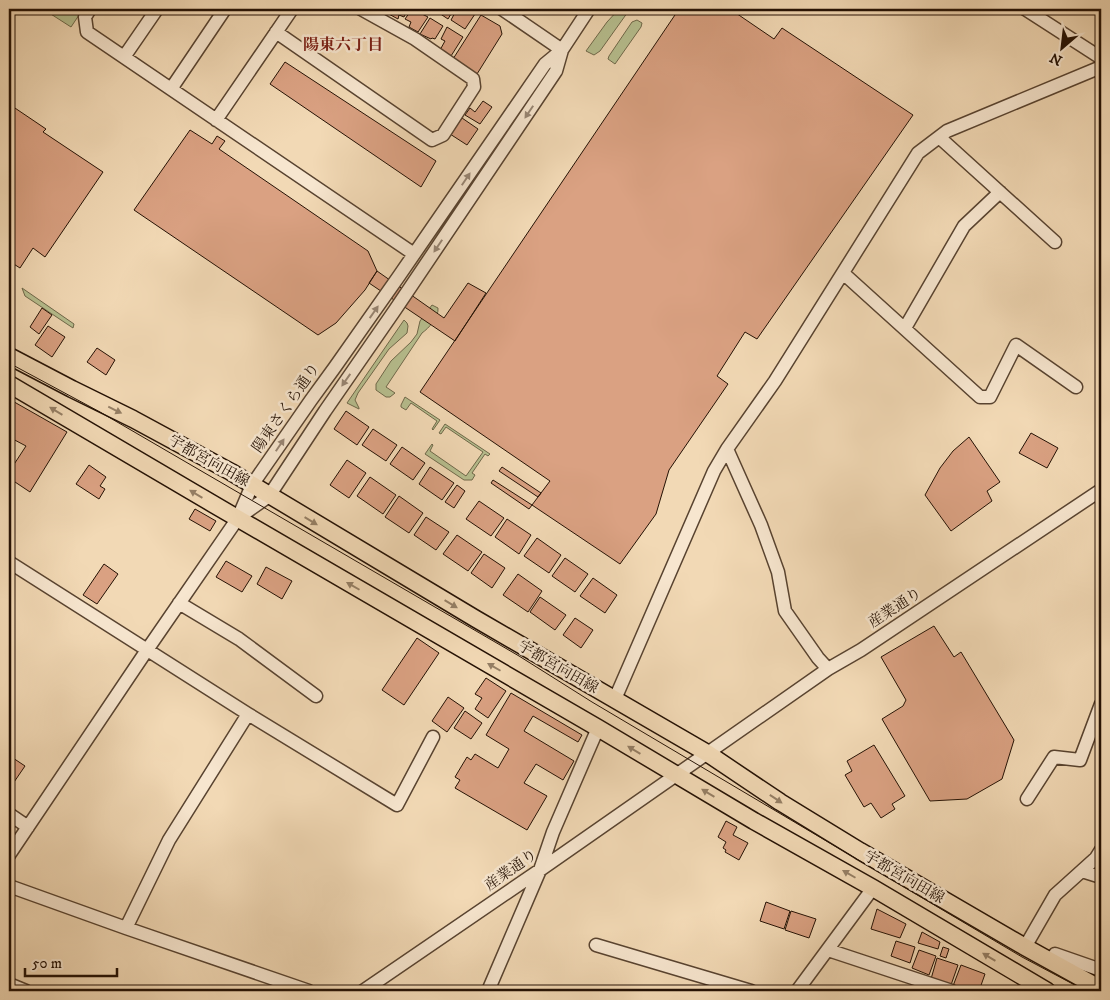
<svg xmlns="http://www.w3.org/2000/svg" width="1110" height="1000" font-family="'IM FELL DW Pica','Noto Serif JP',serif">
<style>
.green{fill:#b7c090;stroke:#6e684a}
.building{fill:#daa182;stroke:#241104}
.lines{fill:none;stroke-linecap:round;stroke-linejoin:round}
.minor-casing{stroke:#584330;stroke-width:15}
.major-casing{stroke:#241104;stroke-width:19}
.minor{stroke:#f7e6cf;stroke-width:12}
.major{stroke:#f2d9b5;stroke-width:16}
.tram{stroke:#241104;stroke-width:1}
.oneway{fill:#988674}
.oneway2{fill:#957f65}
.labels{text-anchor:middle;dominant-baseline:central;stroke-width:5;stroke-linejoin:round;paint-order:stroke}
.street-label{font-size:15px;fill:#241104;stroke:#f7e6cf}
.neighbourhood-label{font-size:16px;font-weight:bold;fill:#7a1f14;stroke:#f7e6cf}
</style>
<rect width="100%" height="100%" fill="#f2d9b5"/>
<filter id="stains"><feTurbulence type="fractalNoise" baseFrequency=".004" numOctaves="4"/><feColorMatrix values="0 0 0 0 .2 0 0 0 0 .09 0 0 0 0 .02 0 0 0 .5 -.17"/></filter>
<radialGradient id="worn" r=".72"><stop offset=".6" stop-color="#630" stop-opacity="0"/><stop offset="1" stop-color="#630" stop-opacity=".3"/></radialGradient>
<path class="green" d="M43,9H83L71,27Z
M619,9H630L600,51L594,55L586,51L607,22Z
M637,20L642,23L641,27L615,64L608,59L609,56L632,22Z
M22,288L74,324L73,328L25,296Z
M432,305L438,308C439,317 429,328 422,333L386,387L395,393L390,397H386L376,390V384L391,361L411,342L417,334L420,321Z
M404,320L407,323L408,326L407,333L389,349L358,393L355,400L359,408V409L347,403Z
M405,397L440,420L433,430L432,429L437,421L411,403L406,410L401,407V405Z
M445,424L490,454L488,456L485,454L472,473L475,475L472,480H464L425,454L432,444L433,445L430,451L466,476L483,452L446,427L441,434L439,433Z"/>
<path class="building" d="M387,9H408L404,17L399,15L398,19L385,12Z
M412,9L428,17L418,32L409,27L411,22L405,19Z
M433,9H454L448,19Z
M457,9H466L475,14L465,29L451,20Z
M679,9H730L774,39L782,28L913,115L757,339L745,332L717,376L728,384L669,470L656,514L620,564L532,505L550,481L420,392Z
M481,15L500,26L502,34L477,74L453,59Z
M430,18L443,26L435,39L432,38L431,39L420,34Z
M447,27L463,37L451,56L440,50L445,41L441,39Z
M285,62L436,161L421,187L270,84Z
M483,101L492,107L480,124L465,115L470,108L475,112Z
M9,104L46,129L43,132L103,172L45,257L33,248L20,268L9,261Z
M462,118L478,129L467,145L450,134Z
M190,130L212,144L217,136L225,141L219,149L368,251L377,271L365,290L336,323L318,335L134,210Z
M377,271L444,318L468,283L486,293L455,341L369,283Z
M42,308L52,315L39,334L30,327Z
M48,326L65,337L52,357L35,345Z
M97,348L115,360L106,375L87,362Z
M9,399L67,432L30,492L9,478V472L26,446L9,437Z
M346,411L369,427L357,445L334,429Z
M373,429L397,445L386,461L362,445Z
M1031,433L1058,448L1047,468L1019,453Z
M969,437L1000,482L987,491L992,501L951,531L925,495L940,468L953,451Z
M402,447L425,463L413,480L390,464Z
M347,460L366,473L349,498L330,485Z
M89,465L106,477L100,486L105,489L99,499L76,484Z
M430,467L454,483L442,500L419,484Z
M502,467L541,493L538,497L499,471Z
M370,477L396,495L383,514L357,496Z
M493,480L532,505L529,509L491,483Z
M457,485L465,491L454,508L445,502Z
M399,496L423,513L409,533L385,517Z
M479,501L504,518L491,536L466,519Z
M195,509L216,521L210,531L189,519Z
M426,517L449,532L436,550L414,535Z
M507,519L531,535L519,554L495,537Z
M457,535L482,552L468,571L443,554Z
M537,538L561,555L549,573L524,556Z
M484,554L505,568L492,588L471,573Z
M565,558L588,574L575,592L552,576Z
M226,561L252,576L242,592L216,577Z
M104,564L118,574L97,604L83,595Z
M266,567L292,581L282,599L257,584Z
M518,574L542,591L528,612L503,595Z
M593,578L617,595L605,613L580,596Z
M540,597L566,615L555,630L530,612Z
M575,618L593,630L581,648L563,635Z
M934,626L954,657L961,652L1014,740L1002,779L967,799L930,801L882,719L903,706L906,700L881,657Z
M417,638L439,653L404,705L382,690Z
M486,678L506,691L488,718L475,709L482,698L475,694Z
M511,693L582,735L578,742L533,716L524,731L574,761L563,780L536,764L524,783L547,796L527,830L455,788L460,780L455,777L467,757L471,760L475,754L498,768L509,749L486,735Z
M448,697L464,708L447,732L432,721Z
M465,711L482,723L471,739L454,728Z
M874,745L905,796L892,804L895,809L881,818L871,803L864,807L845,775L852,771L847,761Z
M9,750L12,753L10,756L25,766L10,788L9,787Z
M726,821L737,827L733,835L748,843L739,860L725,852L726,850L723,848L726,842L718,837Z
M766,902L790,911L784,929L760,921Z
M877,909L906,924L900,938L871,929Z
M791,911L816,919L809,938L785,930Z
M922,932L940,942L938,949L918,943Z
M896,941L915,947L910,963L891,956Z
M943,947L949,949L946,958L940,956Z
M919,950L936,956L929,975L912,968Z
M937,958L958,965L951,985L931,979Z
M961,965L985,974L979,991H969L953,986Z"/>
<g class="lines">
<defs>
<path id="minor" d="M90,9L85,17L87,32L414,254
M502,9L562,50
M1025,9L1101,58
M276,32L432,140L443,135L474,87L473,79L415,39L361,9
M124,57L157,9
M171,89L225,9
M216,120L292,9
M939,137L1055,242
M843,273L980,397H990L1016,345L1076,387
M905,328L964,226L1000,192
M727,449L761,525L778,572L785,611L818,658L828,669
M238,518L269,496L325,411L395,310L556,71L562,50L589,9
M9,562L248,714L397,805L433,737
M179,603L239,639L316,696
M614,698L618,692L714,471L727,449L775,381L918,153L947,131L1101,67
M1027,799L1054,757L1080,760L1101,704
M9,814L28,827
M9,855L147,650L238,518L252,485L311,400L335,367L399,276L545,64L562,50
M1082,871L1101,877
M9,886L126,928L309,991
M126,928L169,840L248,714
M596,945L751,991
M1025,947L1055,895L1096,858L1101,850
M828,950L952,991
M1051,961L1055,954L1101,970
M9,984L26,991
M363,991L540,870L828,669L861,650L1101,490
M488,991L540,870L553,832L598,728
M797,991L873,888"/>
<path id="major" d="M9,356L72,389L133,419L231,472L476,619L707,753L780,802L860,851L1025,947L1101,989
M9,384L213,504L598,728L754,821L873,888L1047,991"/>
</defs>
<use href="#minor" class="minor-casing"/>
<use href="#major" class="major-casing"/>
<use href="#minor" class="minor"/>
<use href="#major" class="major"/>
<path class="tram" d="M9,363L100,412L519,656L592,702L1022,957L1086,991"/>
</g>
<defs><path id="oneway-solid" d="M-6-.8H1V-3.2L6.5 0L1 3.2V.8H-6Z" transform="scale(1.25)"/></defs>
<g class="oneway">
<use href="#oneway-solid" transform="translate(529 112) rotate(124)"/>
<use href="#oneway-solid" transform="translate(466 179) rotate(-56)"/>
<use href="#oneway-solid" transform="translate(438 246) rotate(124)"/>
<use href="#oneway-solid" transform="translate(374 312) rotate(-55)"/>
<use href="#oneway-solid" transform="translate(346 380) rotate(125)"/>
<use href="#oneway-solid" transform="translate(280 445) rotate(-56)"/>
</g>
<g class="oneway2">
<use href="#oneway-solid" transform="translate(115 410) rotate(26)"/>
<use href="#oneway-solid" transform="translate(56 411) rotate(-149)"/>
<use href="#oneway-solid" transform="translate(196 494) rotate(-149)"/>
<use href="#oneway-solid" transform="translate(311 521) rotate(31)"/>
<use href="#oneway-solid" transform="translate(353 586) rotate(-150)"/>
<use href="#oneway-solid" transform="translate(451 604) rotate(31)"/>
<use href="#oneway-solid" transform="translate(494 667) rotate(-150)"/>
<use href="#oneway-solid" transform="translate(634 750) rotate(-149)"/>
<use href="#oneway-solid" transform="translate(708 793) rotate(-149)"/>
<use href="#oneway-solid" transform="translate(776 799) rotate(34)"/>
<use href="#oneway-solid" transform="translate(849 874) rotate(-150)"/>
<use href="#oneway-solid" transform="translate(989 957) rotate(-149)"/>
</g>
<g class="labels">
<g class="street-label">
<text transform="translate(286 408) rotate(-55)">陽東さくら通り</text>
<text transform="translate(209 461) rotate(29)">宇都宮向田線</text>
<text transform="translate(895 608) rotate(-33)">産業通り</text>
<text transform="translate(558 667) rotate(30)">宇都宮向田線</text>
<text transform="translate(511 870) rotate(-35)">産業通り</text>
<text transform="translate(904 877) rotate(30)">宇都宮向田線</text>
</g>
<g class="neighbourhood-label">
<text x="343" y="45">陽東六丁目</text>
</g>
</g>
<rect width="1110" height="1000" fill="none" stroke="#f2d9b5" stroke-width="30"/>
<rect x="10" y="10" width="1090" height="980" fill="none" stroke="#241104" stroke-width="2.5"/>
<rect x="15" y="15" width="1080" height="970" fill="none" stroke="#241104"/>
<g transform="translate(1062 48) rotate(208)" stroke="#f7e6cf" stroke-width="4" paint-order="stroke">
<path d="M0-4L9 19L0 12L-9 19Z" fill="#241104"/>
<text y="-8" font-size="14" font-weight="bold" text-anchor="middle" fill="#241104">N</text>
</g>
<path d="M25 968v8h92v-8" fill="none" stroke="#241104" stroke-width="2.5"/>
<text x="32" y="968" font-size="15" fill="#241104" stroke="#f7e6cf" stroke-width="4" paint-order="stroke">50 m</text>
<rect width="100%" height="100%" filter="url(#stains)"/>
<rect width="100%" height="100%" fill="url(#worn)"/>
</svg>
